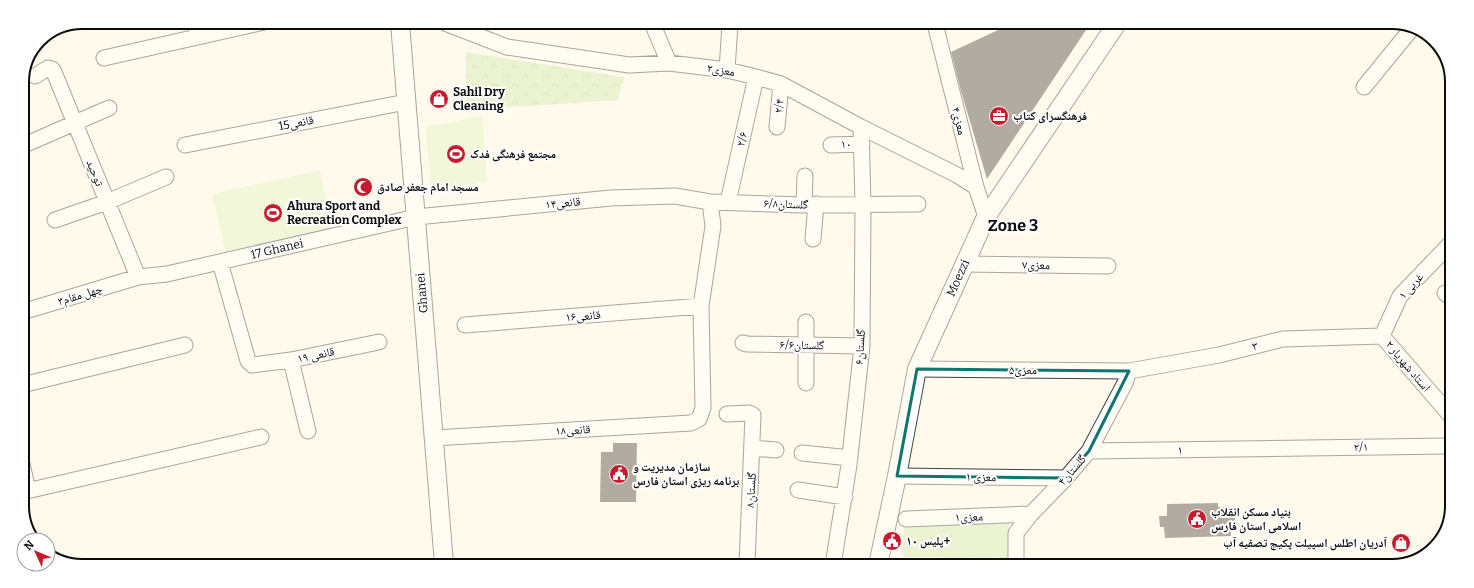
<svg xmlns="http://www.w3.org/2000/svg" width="1474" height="588" font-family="Bitter,'Noto Naskh Arabic',serif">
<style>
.park{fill:url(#park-crowns)}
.garden{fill:#d4ecb2}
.pitch{fill:#e5f3c5}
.building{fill:#564c48}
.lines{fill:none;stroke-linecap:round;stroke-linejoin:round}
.minor-casing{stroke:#3f3f3f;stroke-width:17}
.tertiary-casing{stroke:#3f3f3f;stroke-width:20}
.minor{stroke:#fff;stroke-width:15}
.tertiary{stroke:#fff;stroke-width:18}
.marked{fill:none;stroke:#0f766e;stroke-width:3;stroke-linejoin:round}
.labels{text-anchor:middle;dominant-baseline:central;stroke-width:4;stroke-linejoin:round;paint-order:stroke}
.street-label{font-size:12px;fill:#0c0c0c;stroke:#fff}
.poi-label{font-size:12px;font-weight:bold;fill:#0c0c0c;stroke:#fff;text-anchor:start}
.district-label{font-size:16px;font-weight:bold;fill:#0c0c0c;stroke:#fff}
.rim{fill:none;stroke:#0c0c0c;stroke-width:2}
</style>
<defs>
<pattern id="park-crowns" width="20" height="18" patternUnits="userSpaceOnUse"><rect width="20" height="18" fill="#d4ecb2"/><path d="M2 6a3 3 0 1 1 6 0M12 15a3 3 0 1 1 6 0" fill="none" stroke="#b5c998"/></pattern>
</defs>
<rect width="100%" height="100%" fill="#fffaeb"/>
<path class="park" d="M466,52L624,77L618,100L466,110Z"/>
<path class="garden" d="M904,522L1009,523L1008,558L903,557Z"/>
<path class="pitch" d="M482,116L487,181L432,192L425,127Z
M320,170L332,233L227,258L212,194Z"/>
<path class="building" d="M1011,24H1090L987,179L961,91L951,52Z
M613,443H637L636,502H600L601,452H613Z
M1218,503V507H1234L1235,521L1230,522L1231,536L1165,538L1164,527H1160L1159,516H1167V504Z"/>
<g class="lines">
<defs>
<path id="minor" d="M195,22L198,36
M445,23L507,47L629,65L669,63L727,70L756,77L781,84L861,127L957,175L976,187
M652,23L669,63
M935,24L976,187L986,217
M104,58L264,22
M727,70L730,24
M35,76L48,68L52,69L54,72L138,277
M1364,87L1413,27
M777,127L781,84
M185,145L406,102
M831,145L862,144
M22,146L109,108
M728,202L756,77
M804,205L805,176
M55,220L107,202L166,177
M813,239L816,204
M220,262L248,361L252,365L291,360L379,342
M965,264L1108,266
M1445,293L1450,297
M22,312L138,277L167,274L416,217L611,198L675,196L710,202L804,205L918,204
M806,322V383
M465,325L701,306
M1382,336L1400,296L1451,243
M1382,336L1450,415
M743,343L747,344L862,346
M291,360L308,431
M917,369L1129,371L1219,355L1283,339L1382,336
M22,385L185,345
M727,414L749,413L753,415L747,564
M434,438L691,423L699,419L703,408L701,306L713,226L710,202
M753,448L776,450
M1089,451L1449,446
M802,453L850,458
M22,464L27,486L31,490L261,437
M897,476L1066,478
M798,490L845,497
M906,519L1031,514
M833,565L849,465L862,346L863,204L861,127
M1016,565V533L1031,514L1066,478L1089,451L1125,383L1129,371"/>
<path id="tertiary" d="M400,23L444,564
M878,565L897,476L917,369L986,217L1116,25"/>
</defs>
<use href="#minor" class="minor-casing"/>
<use href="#tertiary" class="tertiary-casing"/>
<use href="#minor" class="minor"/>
<use href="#tertiary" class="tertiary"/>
</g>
<path d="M0 0H1474V588H0ZM917,369L1129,371L1089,451L1066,478L897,476Z" fill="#fffaeb" fill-opacity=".55" fill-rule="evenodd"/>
<path class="marked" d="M917,369L1129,371L1089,451L1066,478L897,476Z"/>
<defs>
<symbol id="shop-disc" viewBox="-11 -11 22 22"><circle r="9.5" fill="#c61a2d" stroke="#fff"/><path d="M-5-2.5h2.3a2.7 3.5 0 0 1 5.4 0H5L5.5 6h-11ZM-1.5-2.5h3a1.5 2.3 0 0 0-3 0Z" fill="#fff"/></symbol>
<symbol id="office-disc" viewBox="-11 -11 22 22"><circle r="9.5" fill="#c61a2d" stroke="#fff"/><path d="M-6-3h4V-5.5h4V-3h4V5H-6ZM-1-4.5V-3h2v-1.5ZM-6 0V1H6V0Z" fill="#fff"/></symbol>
<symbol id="stadium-disc" viewBox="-11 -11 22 22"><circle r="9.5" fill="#c61a2d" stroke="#fff"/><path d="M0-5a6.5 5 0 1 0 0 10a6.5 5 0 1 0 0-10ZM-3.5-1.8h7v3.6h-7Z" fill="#fff"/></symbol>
<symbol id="mosque-disc" viewBox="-11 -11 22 22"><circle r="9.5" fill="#c61a2d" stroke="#fff"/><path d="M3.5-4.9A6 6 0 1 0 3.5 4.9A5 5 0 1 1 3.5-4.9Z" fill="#fff"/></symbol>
<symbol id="civic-disc" viewBox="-11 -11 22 22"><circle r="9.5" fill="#c61a2d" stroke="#fff"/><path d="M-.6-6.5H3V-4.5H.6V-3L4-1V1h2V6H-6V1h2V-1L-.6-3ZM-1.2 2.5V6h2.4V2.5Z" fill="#fff"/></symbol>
</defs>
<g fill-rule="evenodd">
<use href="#shop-disc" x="428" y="88" width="22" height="22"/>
<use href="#office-disc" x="988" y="105" width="22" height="22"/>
<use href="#stadium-disc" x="445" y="143" width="22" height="22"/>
<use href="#mosque-disc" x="352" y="176" width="22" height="22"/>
<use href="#stadium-disc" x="262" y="202" width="22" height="22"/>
<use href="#civic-disc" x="608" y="463" width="22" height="22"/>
<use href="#civic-disc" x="1186" y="508" width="22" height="22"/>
<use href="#civic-disc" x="881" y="530" width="22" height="22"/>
<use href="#shop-disc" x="1390" y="532" width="22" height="22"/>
</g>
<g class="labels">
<g class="street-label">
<text transform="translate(721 70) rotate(9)">۲معزی</text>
<text transform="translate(779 106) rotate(-85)">۲/۴</text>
<text transform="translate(959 121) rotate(76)">۴معزی</text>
<text transform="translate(296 123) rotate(-11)">15قانعی</text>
<text transform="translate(742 139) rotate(-77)">۲/۶</text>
<text transform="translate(846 144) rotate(-1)">۱۰</text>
<text transform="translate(95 173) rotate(68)">توحید</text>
<text transform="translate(563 203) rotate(-6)">۱۴قانعی</text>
<text transform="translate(786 204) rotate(2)">۶/۸گلستان</text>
<text transform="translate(277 249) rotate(-13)">17 Ghanei</text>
<text transform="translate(1036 265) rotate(1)">۷معزی</text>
<text transform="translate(958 278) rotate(-66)">Moezzi</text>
<text transform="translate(1411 286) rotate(-49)">۱ غربی</text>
<text transform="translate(422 293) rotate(-95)">Ghanei</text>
<text transform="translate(80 295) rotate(-17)">چهل مقام۳</text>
<text transform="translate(583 316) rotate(-4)">۱۶قانعی</text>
<text transform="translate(802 345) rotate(1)">۶/۶گلستان</text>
<text transform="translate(1255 346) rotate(-14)">۳</text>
<text transform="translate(860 347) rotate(-87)">گلستان۶</text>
<text transform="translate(316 355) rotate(-12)">قانعی ۱۹</text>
<text transform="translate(1408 366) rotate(50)">استاد شهریار ۲</text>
<text x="1023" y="370">۵معزی</text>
<text transform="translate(573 430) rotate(-3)">۱۸قانعی</text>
<text transform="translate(1361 447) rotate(-1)">۲/۱</text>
<text transform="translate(1180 450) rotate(-1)">۱</text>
<text transform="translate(1072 470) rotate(-49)">گلستان۴</text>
<text transform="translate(981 477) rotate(1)">معزی ۱</text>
<text transform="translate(751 490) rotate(-87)">گلستان۸</text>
<text transform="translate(969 517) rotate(-2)">۱معزی</text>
</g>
<g class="poi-label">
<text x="453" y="92">Sahil Dry<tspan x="453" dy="14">Cleaning</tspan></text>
<text x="1013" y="116">فرهنگسرای کتاب</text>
<text x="470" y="154">مجتمع فرهنگی فدک</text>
<text x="377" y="187">مسجد امام جعفر صادق</text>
<text x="287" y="206">Ahura Sport and<tspan x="287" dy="14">Recreation Complex</tspan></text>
<text x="633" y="467">سازمان مدیریت و<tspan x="633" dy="14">برنامه ریزی استان فارس</tspan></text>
<text x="1211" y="512">بنیاد مسکن انقلاب<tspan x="1211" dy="14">اسلامی استان فارس</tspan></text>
<text x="906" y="541">پلیس ۱۰+</text>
<text x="1387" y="543" text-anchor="end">آدریان اطلس اسپیلت پکیج تصفیه آب</text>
</g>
<g class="district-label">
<text x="1013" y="225">Zone 3</text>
</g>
</g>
<path d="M0 0H1474V588H0ZM82 29H1392A53 53 0 0 1 1445 82V506A53 53 0 0 1 1392 559H82A53 53 0 0 1 29 506V82A53 53 0 0 1 82 29Z" fill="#fff" fill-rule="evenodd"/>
<path class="rim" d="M82 29H1392A53 53 0 0 1 1445 82V506A53 53 0 0 1 1392 559H82A53 53 0 0 1 29 506V82A53 53 0 0 1 82 29Z"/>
<g transform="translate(36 552) rotate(314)"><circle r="19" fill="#ffffff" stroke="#9e9e9e"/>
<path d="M0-3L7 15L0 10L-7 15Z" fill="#c61a2d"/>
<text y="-6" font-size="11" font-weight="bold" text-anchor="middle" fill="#0c0c0c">N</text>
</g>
</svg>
